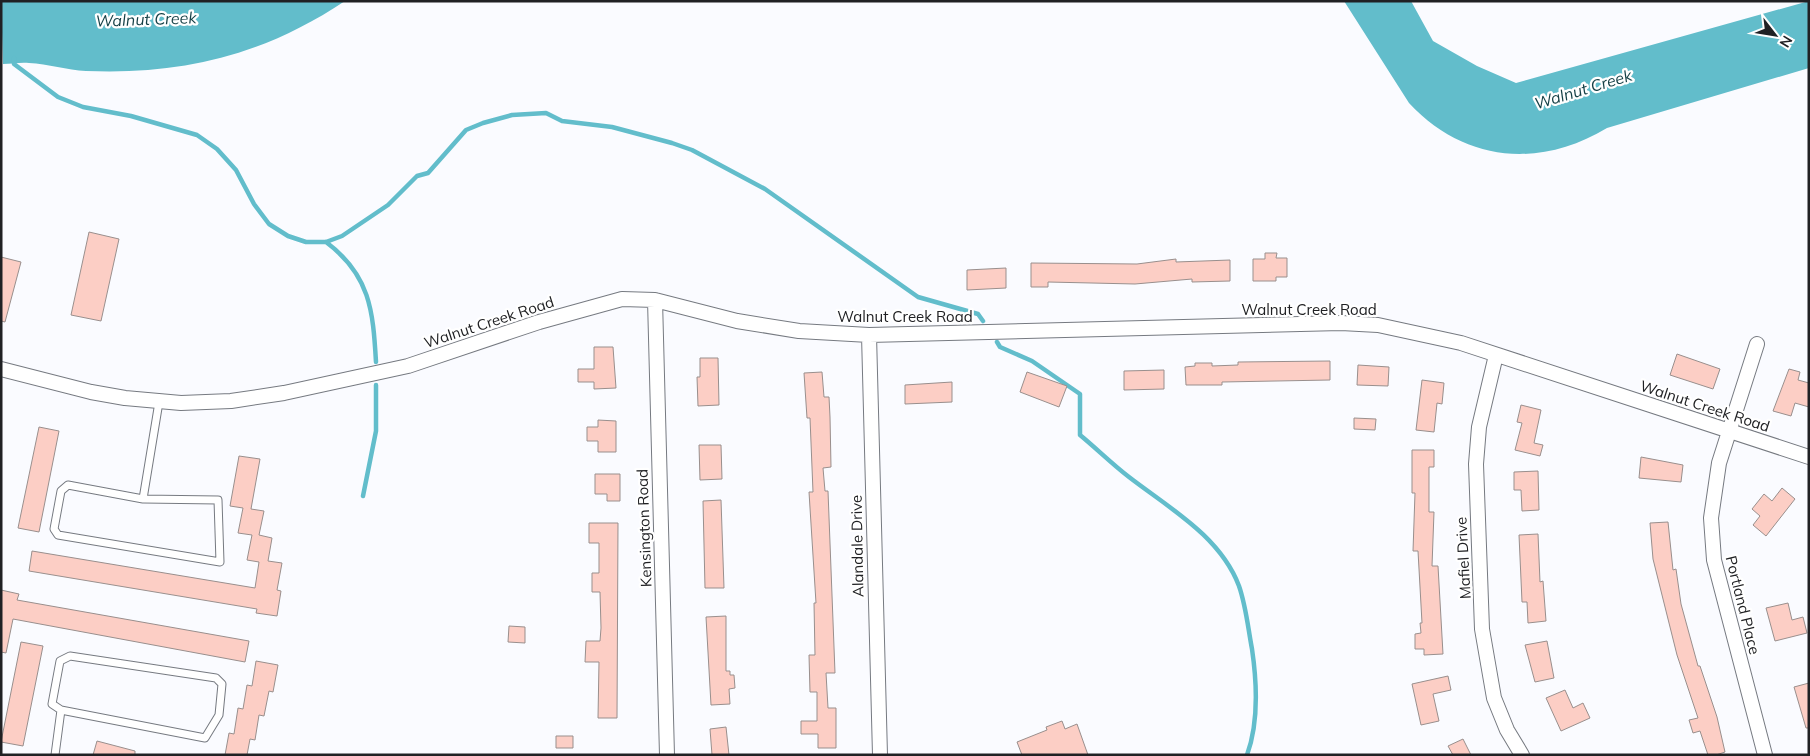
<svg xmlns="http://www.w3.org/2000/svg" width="1810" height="756" font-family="Mulish,sans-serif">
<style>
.water{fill:#62bdcb}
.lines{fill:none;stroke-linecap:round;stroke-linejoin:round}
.stream{stroke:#62bdcb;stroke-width:4.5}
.building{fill:#fccec5;stroke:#998f8d}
.lane-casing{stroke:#767a81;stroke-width:9}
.street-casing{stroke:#767a81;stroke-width:16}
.lane{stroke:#fff;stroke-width:7}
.street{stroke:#fff;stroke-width:14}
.labels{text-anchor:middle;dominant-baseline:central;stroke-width:4.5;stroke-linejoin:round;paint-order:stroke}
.street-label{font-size:15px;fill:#202124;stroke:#fff}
.water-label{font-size:16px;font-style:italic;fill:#143f45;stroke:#fff}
</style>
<rect width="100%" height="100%" fill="#fafbff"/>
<path class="water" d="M1,1H345C264,55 183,75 86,71C67,70 48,64 29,63C21,62 11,64 3,64Z
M1344,1H1411L1433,41L1477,66L1516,83L1809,1V68L1607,128C1539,169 1464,162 1409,103Z"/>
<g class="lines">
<path class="stream" d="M14,58V64L58,97L83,107L131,116L197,135L217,149L236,170L254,204L269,224L288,236L306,242H326L342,236L388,205L417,176L428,173L466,130L483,123L512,115L546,113L562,121L612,127L672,143L692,150L765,189L918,297L978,314L983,321
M326,242C370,275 373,310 376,362
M997,342L1000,347L1032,361L1080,394V435C1097,449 1112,464 1129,477C1169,508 1220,536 1239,586C1246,606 1248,628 1252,649C1257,683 1259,722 1247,755
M363,496L376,431V385"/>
</g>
<path class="building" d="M89,232L119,239L101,321L71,315Z
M1265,253H1277L1276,258H1287V277H1276V281H1253V259H1265Z
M1,257L21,262L5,322L1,321Z
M1176,259V262L1230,260V281L1192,282V279L1135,284L1048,282V287H1031V263L1137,264Z
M1006,268V288L967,290V270Z
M594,347H613L616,388L594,389V382H578V369H594Z
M1677,354L1720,369L1713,389L1670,375Z
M700,358H718L719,405L698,406L697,377H700Z
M1330,361V380L1222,382V385H1186L1185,367L1195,366V363H1212V366L1238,365V362Z
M1358,365L1389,367L1388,386L1357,385Z
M1789,369L1800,372L1798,380L1809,383V407L1795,403L1791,416L1773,411Z
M1164,370V389L1124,390V371Z
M822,372L824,397H829L830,417L831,467L823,468L825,491H828L835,673H826L828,708H836V748H818V734H801V721H817V692H810L809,655H815L814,603H816L809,492H813L810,418H807L804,373Z
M1027,372L1067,386L1059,407L1020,392Z
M1422,380L1444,383L1442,404L1437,403L1434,432L1416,430Z
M952,382V402L905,404V385Z
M1521,405L1541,410L1534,443L1543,445L1540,456L1515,450L1522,423L1517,422Z
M1354,418L1376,419L1375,430L1354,429Z
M598,420L616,421V452H598V441H587V427H598Z
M39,427L59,431L39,532L18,528Z
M699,445H721L722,479L700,480Z
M1412,450H1434V467H1429V512H1434L1432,566H1438L1443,654L1424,655V649H1415V634L1421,633L1420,623H1422L1418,551H1413L1415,493H1412Z
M239,456L260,459L251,509L264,511L259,535L272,538L268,561L282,563L277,590L281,591L277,616L256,613L257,609L29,571L32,551L255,588L259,562L247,560L252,535L238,533L243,508L230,506Z
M1641,457L1683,465L1681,482L1639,478Z
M1538,471L1539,510L1522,511L1521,490H1514V472Z
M595,474H620V501H607V494H595Z
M1782,488L1795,499L1766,536L1753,525L1760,516L1752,509L1764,494L1772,501Z
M721,500L724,588H705L703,501Z
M1668,522L1673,570L1676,569L1681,604L1698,666H1700L1717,717L1725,752L1716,755H1708L1700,731L1693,733L1689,720L1698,718L1677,655L1653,559L1650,523Z
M589,523H618L617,718H598L599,662H585L586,641H600L601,628L600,592H592V573H599V543H589Z
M1538,534L1540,582L1543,581L1546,621L1528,623L1527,602H1522L1519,535Z
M1,590L19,594L17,600L249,641L245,662L13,619L6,653L1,652Z
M1788,603L1792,620L1803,617L1807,633L1775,641L1766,608Z
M726,616V671H730V675H734L735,688L729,689L730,704L711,705L706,617Z
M509,626L525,627V643L508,642Z
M1547,641L1554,678L1535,682L1525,645Z
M21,642L43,646L23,746L1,742Z
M256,661L278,665L273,692L269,691L264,716L259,715L255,740L250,739L247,755H225L229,733L234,734L238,708L243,709L247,685L252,686Z
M1448,676L1451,690L1433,694L1439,721L1421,725L1412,684Z
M1809,683V728H1806L1794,687Z
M1565,690L1573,708L1583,703L1590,718L1561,731L1546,698Z
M1062,721L1065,729L1077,724L1088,755H1022L1017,742L1047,730L1046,727Z
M726,727L729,755H712L710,729Z
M556,736H573V748H556Z
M1463,739L1471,755H1453L1448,746Z
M97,741L135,751V755H93Z"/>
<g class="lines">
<defs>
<path id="lane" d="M143,499L218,500L220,562L58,535L54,529L61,491L68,485L143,499L159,402
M70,656L216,678L222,684L219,715L205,738L61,710L52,704L60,661Z
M55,755L61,710"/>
<path id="street" d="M655,300L667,755
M869,335L880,755
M1757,344L1719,463L1711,518L1714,560L1765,755
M1496,355L1479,427L1476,464L1482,629L1494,698L1507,730L1522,755
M1,369L91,392L125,398L181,403L231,401L284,393L408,366L539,322L622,299L655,300L737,321L799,331L869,335L1341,323L1378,325L1461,343L1809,457"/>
</defs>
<use href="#lane" class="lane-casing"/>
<use href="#street" class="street-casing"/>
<use href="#lane" class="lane"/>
<use href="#street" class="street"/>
</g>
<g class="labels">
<g class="street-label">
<text x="1309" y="309">Walnut Creek Road</text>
<text x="905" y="316">Walnut Creek Road</text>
<text transform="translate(489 322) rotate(-18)">Walnut Creek Road</text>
<text transform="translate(1705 406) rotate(18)">Walnut Creek Road</text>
<text transform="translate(644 528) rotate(-92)">Kensington Road</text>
<text transform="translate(857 546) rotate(-91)">Alandale Drive</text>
<text transform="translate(1463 558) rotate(-93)">Mafiel Drive</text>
<text transform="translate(1743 605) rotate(76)">Portland Place</text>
</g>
<g class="water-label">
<text transform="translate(146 19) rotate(-2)">Walnut Creek</text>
<text transform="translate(1583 89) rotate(-17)">Walnut Creek</text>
</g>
</g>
<rect width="1810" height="756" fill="none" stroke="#202124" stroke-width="5"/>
<g transform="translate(1775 35) rotate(121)" stroke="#ffffff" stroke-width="4" paint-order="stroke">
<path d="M0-4L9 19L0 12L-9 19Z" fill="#202124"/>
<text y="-8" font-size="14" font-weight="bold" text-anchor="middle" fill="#202124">N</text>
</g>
</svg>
